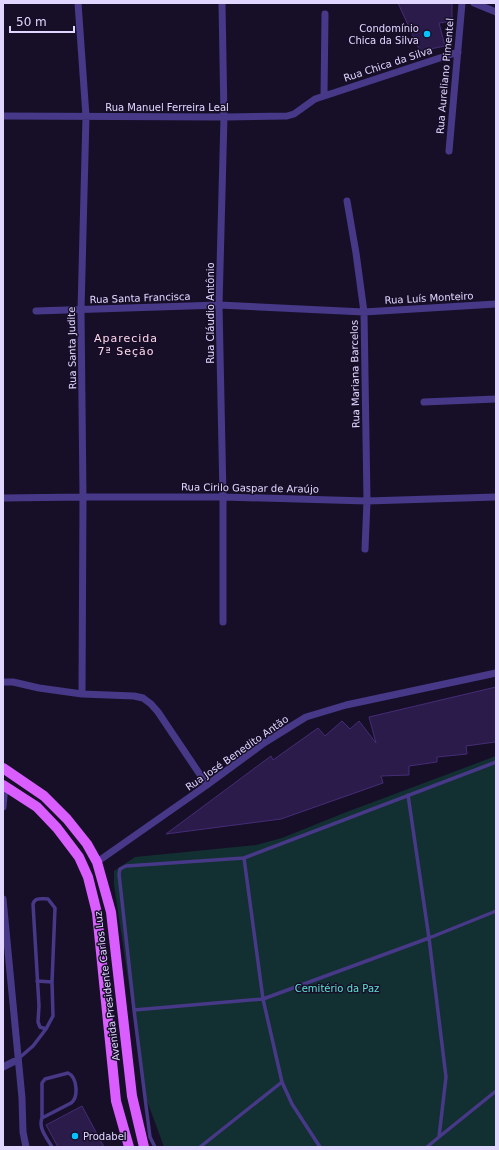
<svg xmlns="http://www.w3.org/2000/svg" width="499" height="1150" font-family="'DejaVu Sans',sans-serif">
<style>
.green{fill:#122f32}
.building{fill:#2b1b4a;stroke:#452c76}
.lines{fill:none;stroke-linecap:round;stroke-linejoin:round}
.lane{stroke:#473988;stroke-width:3.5}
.street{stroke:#473988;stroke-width:7}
.primary{stroke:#d95dff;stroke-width:10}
.poi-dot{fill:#02c3ff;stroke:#170f28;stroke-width:1.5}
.labels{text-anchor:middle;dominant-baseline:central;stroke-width:3;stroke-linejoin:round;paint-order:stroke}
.poi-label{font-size:10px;fill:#e1d6ff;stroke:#170f28;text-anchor:end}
.street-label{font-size:10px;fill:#e1d6ff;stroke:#170f28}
.park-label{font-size:10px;fill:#5ee3d5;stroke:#170f28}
.neighbourhood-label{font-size:11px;letter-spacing:1px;fill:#ffd8ec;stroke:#170f28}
</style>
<rect width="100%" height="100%" fill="#170f28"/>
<path class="green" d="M496,756V1147H164L146,1098L114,885V871L135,857L256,845L282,838L344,813Z"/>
<path class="building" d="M398,3H452V21L439,23L445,46L420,51Z
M496,687V737L495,742L466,746L467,754L437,757V762L409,766V775L381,776L383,783L281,819L166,834L271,756L273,760L318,728L325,736L342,721L350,729L359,721L376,743L369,717Z
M82,1106L104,1147H58L46,1125Z"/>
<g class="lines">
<path class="lane" d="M496,911L429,938L446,1077L439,1137L496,1091
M37,981L52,982
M134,1010L263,999L429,938L408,795
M18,1059L33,1046L46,1029L53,1016L52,982L55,908L48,899C42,899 35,897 33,904L39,1006L38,1022L40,1027L46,1029
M42,1118L71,1103C79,1097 77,1077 68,1073L45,1079L42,1083V1118C38,1128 47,1138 52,1147
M155,1147L150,1137L134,1010L119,874L120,869L126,866L244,858
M200,1147L282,1082
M320,1147L292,1104L282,1082L263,999L244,858L496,762
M427,1147L439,1137"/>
<path class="street" d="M78,3L86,116L81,310L83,497L82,694
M222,3L224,117L219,305L223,497V622
M474,3L496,12
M324,96L325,14
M3,116L224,117L287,116L294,114L315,99L458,52
M449,151L462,3
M347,201L356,253L364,312L367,501L365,549
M36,311L219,305L364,312L496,304
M424,402L496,399
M3,498L83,497H223L367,501L496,497
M3,682H13L39,688L82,694L134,696L143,698L151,704L158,712L207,785
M3,807L5,786
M97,862L207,785L264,743L306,717L346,705L496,673
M3,899L22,1098L23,1132L26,1147
M3,1067L17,1060"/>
<path class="primary" d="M3,768L44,796L67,819L87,844L97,862L111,912L132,1096L144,1147
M3,785L37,807L57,828L79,857L88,877L97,913L116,1101L129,1147"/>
</g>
<g class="poi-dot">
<circle cx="427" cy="34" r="4"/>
<circle cx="75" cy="1136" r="4"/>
</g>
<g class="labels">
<g class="poi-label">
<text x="419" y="28">Condomínio<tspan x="419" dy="12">Chica da Silva</tspan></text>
<text x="83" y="1136" text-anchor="start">Prodabel</text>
</g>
<g class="street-label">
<text transform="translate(388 64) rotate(-18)">Rua Chica da Silva</text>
<text transform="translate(445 76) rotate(-85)">Rua Aureliano Pimentel</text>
<text x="167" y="107">Rua Manuel Ferreira Leal</text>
<text transform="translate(140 298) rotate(-2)">Rua Santa Francisca</text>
<text transform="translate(429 298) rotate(-3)">Rua Luís Monteiro</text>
<text transform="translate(210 313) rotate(-90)">Rua Cláudio Antônio</text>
<text transform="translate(72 348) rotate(-91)">Rua Santa Judite</text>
<text transform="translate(355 374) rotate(-91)">Rua Mariana Barcelos</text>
<text transform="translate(250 488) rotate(1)">Rua Cirilo Gaspar de Araújo</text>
<text transform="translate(237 753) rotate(-35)">Rua José Benedito Antão</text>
<text transform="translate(107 986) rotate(-97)">Avenida Presidente Carlos Luz</text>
</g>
<g class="park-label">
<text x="337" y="988">Cemitério da Paz</text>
</g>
<g class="neighbourhood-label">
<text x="126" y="338">Aparecida<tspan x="126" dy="13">7ª Seção</tspan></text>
</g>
</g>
<rect width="499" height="1150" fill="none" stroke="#e1d6ff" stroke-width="8"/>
<path d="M10 26v6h64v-6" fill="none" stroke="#e1d6ff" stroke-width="2"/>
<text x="16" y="26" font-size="12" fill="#e1d6ff" stroke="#170f28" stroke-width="3" paint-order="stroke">50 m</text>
</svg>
